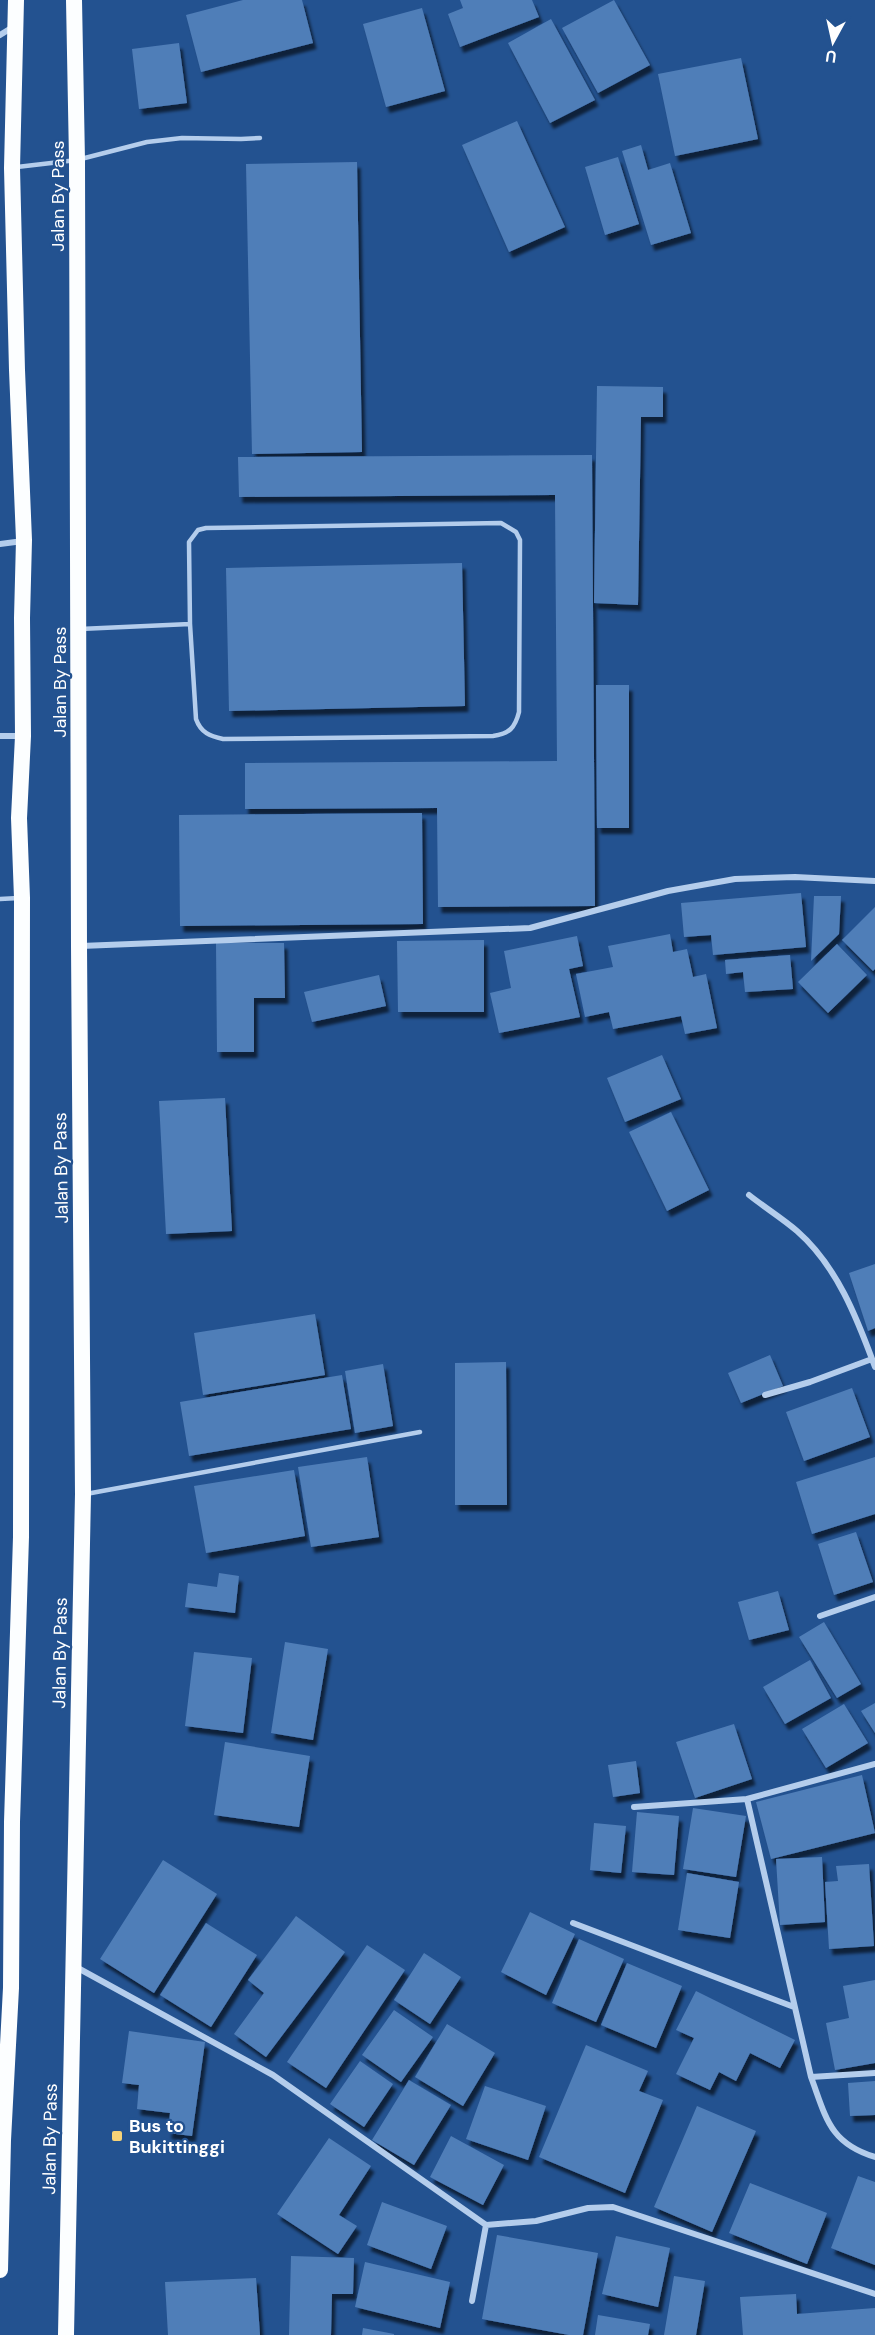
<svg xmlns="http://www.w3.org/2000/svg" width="875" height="2335" font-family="'DM Sans',sans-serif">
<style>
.building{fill:#507eb8;filter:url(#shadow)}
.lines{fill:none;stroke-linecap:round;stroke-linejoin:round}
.service{stroke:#b4cdec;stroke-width:4.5}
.minor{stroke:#b4cdec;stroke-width:6}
.trunk{stroke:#fcfeff;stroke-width:16}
.poi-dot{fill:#f7d377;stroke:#235290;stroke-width:2}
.labels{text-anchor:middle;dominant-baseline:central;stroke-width:4.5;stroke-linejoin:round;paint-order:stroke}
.street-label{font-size:18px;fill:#fff;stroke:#235290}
.poi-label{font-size:18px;font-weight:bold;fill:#fff;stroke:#235290;text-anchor:start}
</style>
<defs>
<filter id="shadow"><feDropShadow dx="3.5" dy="6" stdDeviation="1.5" flood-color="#0009"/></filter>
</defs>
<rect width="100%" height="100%" fill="#235290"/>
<path class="building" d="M243,0H302L313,43L201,72L186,15Z
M460,0H532L539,17L460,47L448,14L463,8Z
M614,0L650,65L598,93L562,28Z
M422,8L445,91L386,107L363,24Z
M551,19L595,100L550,123L508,43Z
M179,43L187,103L139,109L132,49Z
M741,58L758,139L675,156L658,74Z
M517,121L565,227L509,252L462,145Z
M641,145L648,170L670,163L691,233L651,245L622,151Z
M618,157L639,224L605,235L585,167Z
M357,162L362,452L252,454L246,164Z
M597,386L663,387V417H641L638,605L594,603Z
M592,455L595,906L438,907L437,808L245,809V763L557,761L555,495L239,497L238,457Z
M462,563L465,706L229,711L226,568Z
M596,685H629V828H597Z
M422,813L423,924L180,926L179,815Z
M801,893L806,947L713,955L711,935L684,937L681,903Z
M814,896H841L839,934L811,961Z
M875,907V969L873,971L842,940Z
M670,934L673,952L687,949L693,977L706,974L717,1028L685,1034L681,1016L613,1029L609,1012L585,1017L576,974L613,967L608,946Z
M577,936L583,966L569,969L580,1017L499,1033L490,993L511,988L504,951Z
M484,940V1012H398L397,941Z
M216,943H284L285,998H254V1052H217Z
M837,944L867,975L828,1013L798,982Z
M790,955L793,989L745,992L743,972L726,974L725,960Z
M379,975L386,1006L312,1022L304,992Z
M662,1055L681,1099L625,1122L607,1078Z
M225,1098L232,1231L166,1234L159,1101Z
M671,1112L709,1190L667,1211L629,1132Z
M875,1264V1328L868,1331L849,1273Z
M315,1314L325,1375L203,1395L194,1333Z
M770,1355L783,1386L741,1403L728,1373Z
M506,1362L507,1505H455V1363Z
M383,1364L393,1426L355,1433L345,1371Z
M342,1375L351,1429L189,1456L180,1402Z
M852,1388L870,1437L804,1461L786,1412Z
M367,1457L379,1537L311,1547L298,1467Z
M875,1457V1514L812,1534L796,1482Z
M294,1470L305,1536L206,1553L194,1486Z
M856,1532L873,1582L834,1595L818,1544Z
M219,1573L239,1576L235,1613L185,1607L188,1583L217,1587Z
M778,1591L789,1630L749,1640L738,1602Z
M824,1622L861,1684L837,1698L799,1637Z
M285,1642L328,1649L313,1740L271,1733Z
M194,1652L252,1658L243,1733L185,1726Z
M810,1660L831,1698L785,1724L763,1687Z
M875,1703V1733L861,1711Z
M844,1704L868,1743L826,1768L802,1729Z
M734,1724L752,1779L695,1798L676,1742Z
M225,1742L310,1756L299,1827L214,1815Z
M636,1761L640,1793L613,1797L608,1765Z
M862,1775L875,1833L771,1859L756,1802Z
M693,1808L746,1816L736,1877L683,1869Z
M637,1812L679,1816L674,1875L632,1872Z
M594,1823L626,1826L621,1873L590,1870Z
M822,1857L825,1922L780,1925L776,1859Z
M163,1860L217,1894L154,1993L100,1959Z
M869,1864L874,1946L829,1949L825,1882L838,1881L836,1866Z
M687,1873L739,1882L730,1938L678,1930Z
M530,1912L575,1934L546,1995L501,1972Z
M296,1916L345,1952L266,2057L234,2034L264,1993L248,1980Z
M206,1923L257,1955L211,2027L160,1995Z
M579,1939L624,1959L596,2022L552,2003Z
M367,1945L405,1970L326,2088L287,2062Z
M424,1953L461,1977L430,2024L394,2000Z
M627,1963L682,1986L656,2048L601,2025Z
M875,1980V2063L835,2070L826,2023L849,2018L843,1986Z
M696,1991L795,2040L780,2068L750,2053L736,2081L719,2072L710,2090L676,2074L694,2038L676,2030Z
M394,2010L433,2037L401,2082L362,2055Z
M447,2024L495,2053L463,2106L415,2077Z
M129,2031L205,2042L192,2136L168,2133L170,2113L137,2109L139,2085L122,2083Z
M586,2045L648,2071L639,2091L663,2100L625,2193L539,2157Z
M360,2061L393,2084L364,2127L330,2104Z
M409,2080L451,2105L414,2165L372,2140Z
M875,2081V2115L850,2116L848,2083Z
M485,2086L546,2106L528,2160L466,2139Z
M697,2106L756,2131L712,2232L654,2207Z
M451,2136L504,2165L483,2205L430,2177Z
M329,2138L371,2166L339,2215L357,2226L338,2254L277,2214Z
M858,2176L875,2182V2265L831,2248Z
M750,2183L827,2213L807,2264L729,2233Z
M382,2202L447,2226L431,2269L367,2245Z
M497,2235L598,2253L583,2335H569L482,2319Z
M616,2236L670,2248L658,2307L602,2294Z
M291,2256L354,2258L353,2294H332L331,2335H289Z
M365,2262L450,2282L440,2328L355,2307Z
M674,2276L705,2281L696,2335H664Z
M256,2278L260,2335H168L165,2282Z
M796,2294L797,2314L875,2308V2335H743L740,2297Z
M598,2315L650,2324L648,2335H595Z
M363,2328L394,2334V2335H362Z"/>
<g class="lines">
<path class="service" d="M17,167L77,160L147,142L182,138L241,139L260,138
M80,629L190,624L189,542L198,530L206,528L501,523L516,532L520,540L519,712C515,728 509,734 493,736L223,739C210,736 201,733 196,719L190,624
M0,899L19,898
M86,1494L420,1432"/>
<path class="minor" d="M0,35L13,27
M0,544L23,541
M0,736H23
M81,946L530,928L668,891L735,879L795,877L875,881
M749,1195C764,1207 782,1218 797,1231C837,1266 857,1318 875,1367
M765,1395L810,1382L872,1359
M820,1616L875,1597
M875,1764L747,1799L811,2077L875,2073
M634,1807L747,1799
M573,1923L794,2007
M76,1967L273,2075L486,2225L472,2301
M811,2077C826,2117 829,2143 875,2157
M486,2225L536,2221L588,2208L613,2207L875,2294"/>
<path class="trunk" d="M0,2270L3,2140L11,1988L12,1822L21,1537L22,898L19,818L23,736L22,618L24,540L17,370L12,168L16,0
M66,2335L83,1494L79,946L77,160L74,0"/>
</g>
<rect class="poi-dot" x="111" y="2130" width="12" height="12" rx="3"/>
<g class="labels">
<g class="street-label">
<text transform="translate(58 196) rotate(-90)">Jalan By Pass</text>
<text transform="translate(60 682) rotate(-90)">Jalan By Pass</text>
<text transform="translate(61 1168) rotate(-91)">Jalan By Pass</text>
<text transform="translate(60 1653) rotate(-89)">Jalan By Pass</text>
<text transform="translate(50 2139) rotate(-89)">Jalan By Pass</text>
</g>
<g class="poi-label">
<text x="129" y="2126">Bus to<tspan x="129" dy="21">Bukittinggi</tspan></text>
</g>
</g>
<g transform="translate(833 42) rotate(188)" stroke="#235290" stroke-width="4.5" paint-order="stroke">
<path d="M0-4.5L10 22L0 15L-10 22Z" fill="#ffffff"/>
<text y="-9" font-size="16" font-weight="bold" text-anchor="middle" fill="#ffffff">U</text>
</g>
</svg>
